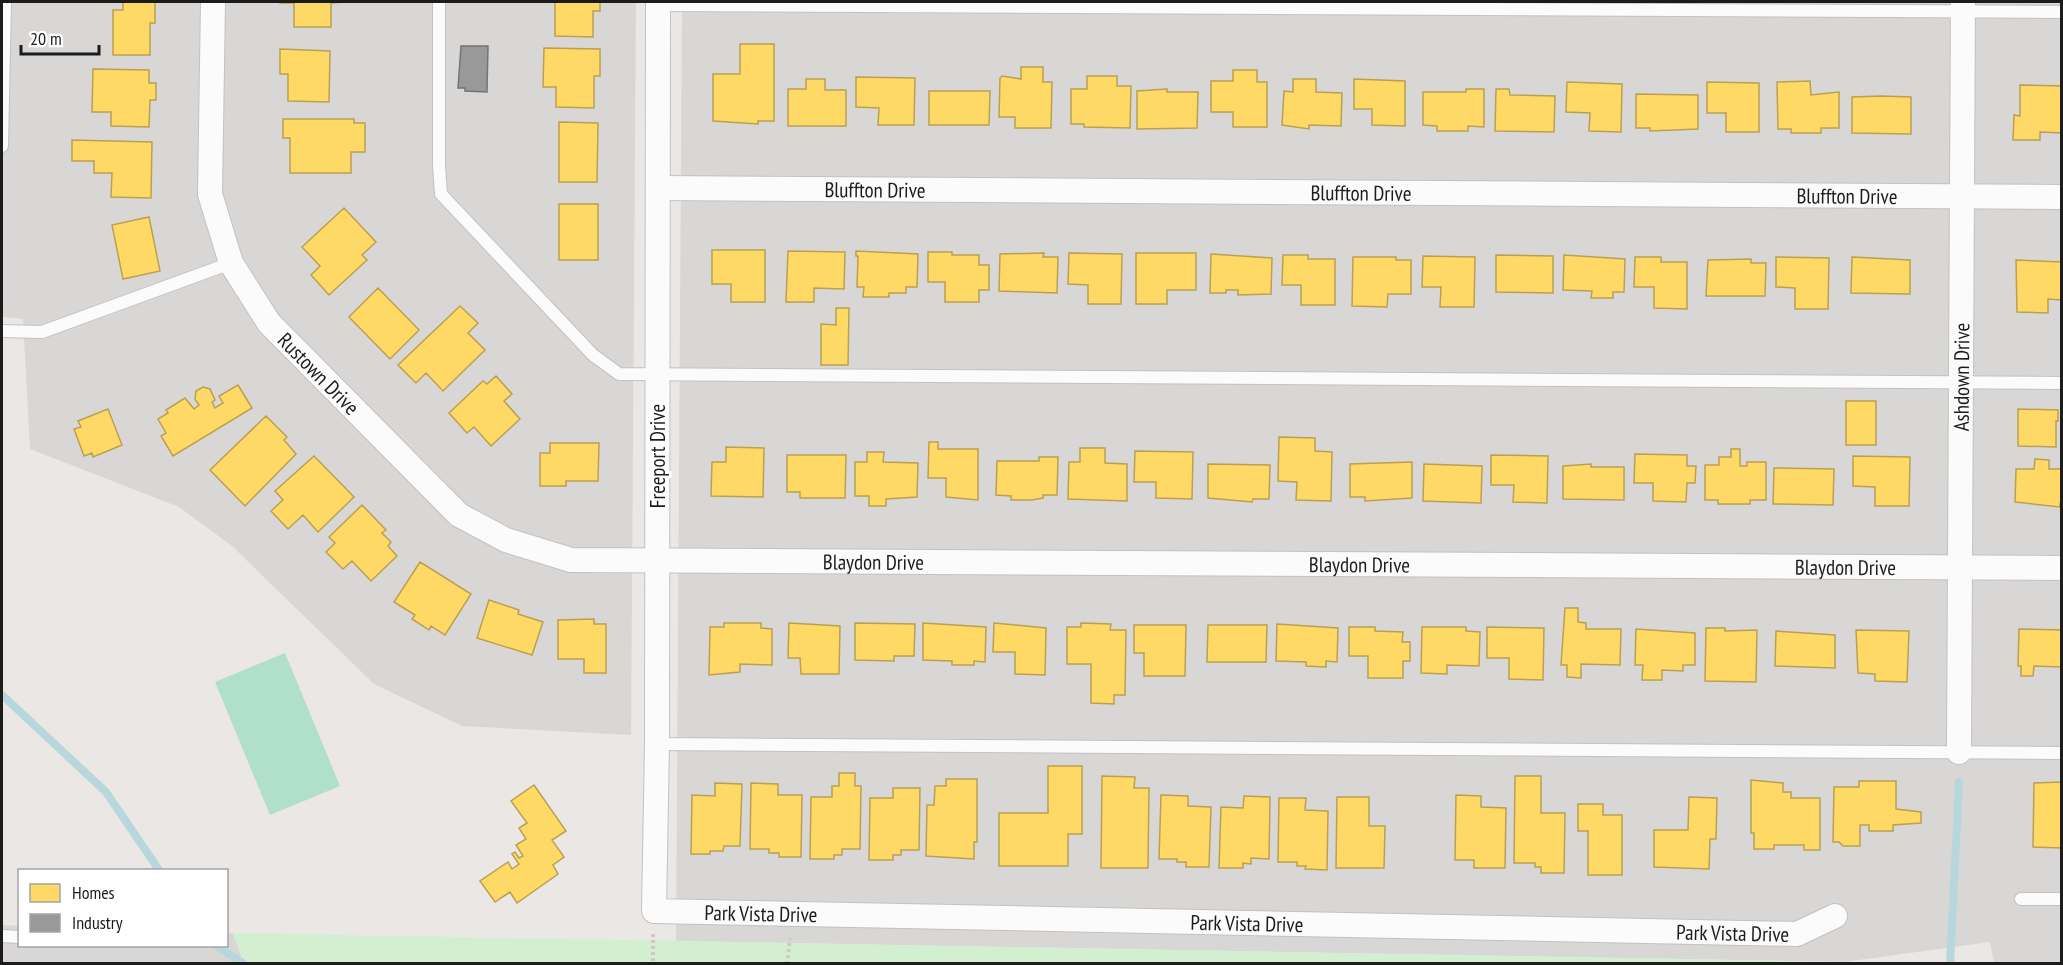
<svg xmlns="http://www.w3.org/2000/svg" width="2063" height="965" font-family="'PT Sans Narrow',sans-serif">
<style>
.residential{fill:#d9d7d6}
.park{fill:#d2f0d0}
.pitch{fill:#b0e0c9}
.homes{fill:#ffd966;stroke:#bba050;stroke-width:1.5}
.industry{fill:#999;stroke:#747474;stroke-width:1.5}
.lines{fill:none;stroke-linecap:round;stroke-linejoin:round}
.stream{stroke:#b8d7dd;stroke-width:8}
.lane-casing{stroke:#c3c2c0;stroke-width:14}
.street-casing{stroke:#c3c2c0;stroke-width:26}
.path{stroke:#d5c6c4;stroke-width:4;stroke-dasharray:3 3;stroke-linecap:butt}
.lane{stroke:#fcfbfb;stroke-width:12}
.street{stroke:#fcfbfb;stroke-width:24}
.labels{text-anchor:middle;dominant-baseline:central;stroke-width:6;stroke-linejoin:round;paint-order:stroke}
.street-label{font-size:21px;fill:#1c1c1c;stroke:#fff}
</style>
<rect width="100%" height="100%" fill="#eae7e4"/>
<path class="residential" d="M2,2H636L631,735L462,726L374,684L232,546L179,507L30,449L23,319L2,317Z
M682,2H2061V963H1994L1990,942L1844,962L676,941Z
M2,925L19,926L20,946H226L227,933H233L244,963H2Z"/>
<path class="park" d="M233,933L1844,962V963L244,964Z"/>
<path class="pitch" d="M285,653L340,786L270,815L215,682Z"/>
<path class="homes" d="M123,2H155V23H150V55H113V10H123Z
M280,2H347L331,3V27H294V3H280Z
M555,2H600V11H593V37L555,36Z
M740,44H774V121H758V124L713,121V74H740Z
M544,48L600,49V76H594V108L556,107V87H543Z
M280,49L330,51L329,102L288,101V74H280Z
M1021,67H1043V82H1052L1051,128H1015V117H999L1000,78L1002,76L1021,79Z
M93,69L149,70V83H156V100H150L149,127L111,126V112H92Z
M1233,70H1257V82H1267V127H1233V112H1211V81H1233Z
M1087,76H1117V86H1131L1130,128L1084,127V124H1071V89H1087Z
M856,77L915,78L914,125H878L879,108L856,107Z
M806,79H825V90H846V126H788V89H806Z
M1293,79H1316V92L1342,93L1341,126L1309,125V129L1282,125L1284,91L1293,92Z
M1354,79L1405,81V126L1372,125V109H1354Z
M1810,81L1811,95L1839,92V128H1821V133H1791V129H1778L1777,82Z
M1567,82L1622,84L1621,132L1589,131L1590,113L1566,112Z
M1707,82L1759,83V132H1726V113H1707Z
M2020,85L2062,86V133L2040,132V140H2013L2014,115L2020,116Z
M1167,89V92H1198L1197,128L1137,129V91Z
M1466,89H1484V127L1468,126V131H1437V126L1423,125V92H1466Z
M1496,89H1509L1510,95L1555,96L1554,132L1495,131Z
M929,91H990L989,125H929Z
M1636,94L1698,95V129L1650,131V128H1636Z
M1881,96L1911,97V134L1852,133V97Z
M283,119H354V123H365V152H351V173H290V138H283Z
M559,122L598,123L597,182H559Z
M72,140L152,142L151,198L111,197L112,173H94V161H72Z
M559,204H598V260H559Z
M344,208L376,242L362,255L367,260L329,295L311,275L320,266L302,247Z
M149,217L160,271L123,279L112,225Z
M712,250H765V302H731V284H712Z
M788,251L845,252L844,289L814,288V302H786Z
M856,251L918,254L917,287H906V293H889V297H863L864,287H857L858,256H856Z
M928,252H952V255H979V265H989V290H979V302H945V282H928Z
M1044,253L1043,257H1058L1057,293L999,291L1000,254Z
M1069,253L1122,254L1121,304H1088V285L1068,284Z
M1136,253H1196V290H1167V304H1136Z
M1211,254L1272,258L1271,294L1238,295V290H1226V293H1210Z
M1283,255H1308V259H1335V305H1301V285H1282Z
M1496,255L1553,256V293L1496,292Z
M1564,255L1625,259L1624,292H1613V298H1591L1592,291L1563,290Z
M1423,256L1475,257L1474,307H1440L1441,287H1422Z
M1353,257H1396V260H1411V294H1388L1387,307L1352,306Z
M1635,257H1661V262H1687V309L1654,308V287H1634Z
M1776,257L1829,258L1828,309H1795V288L1776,287Z
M1852,257L1910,260V294L1851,293Z
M1751,259V263H1766L1765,296H1706L1708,260Z
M2016,260L2062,262V300L2048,299V313L2017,312Z
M378,288L419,330L390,359L349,317Z
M460,306L478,323L468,333L485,350L443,391L426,373L416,383L398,365Z
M836,308H849L848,365H821V324L836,325Z
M496,376L512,394L504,401L520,419L491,446L474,427L467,433L449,413L483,381L487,384Z
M238,385L252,408L173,456L161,436L166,433L158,419L168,413L166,410L185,398L194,409L199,405L195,399L196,391L203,387L210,389L215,400L212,402L215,408L223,403L219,396Z
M1846,401H1876V445H1846Z
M108,409L122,445L93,457L92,453L84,456L74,429L81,427L78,421Z
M2018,409L2058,410V421H2056V447L2018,446Z
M266,416L287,437L284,440L296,454L245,506L210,470Z
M1279,437L1315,438V451L1332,452L1331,501L1296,500L1297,482L1278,481Z
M929,442H938V449H978V500L946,497V478H928Z
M550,443H599L598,481H566V486H540V453H550Z
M726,447L764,448L763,497L711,496L712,462H726Z
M1080,448H1105V463L1127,464V501L1068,499L1069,462H1080Z
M1731,449H1740V466H1747V462H1766V500H1750V504H1718V500H1705V465H1719V457H1731Z
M1135,451L1193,452L1192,499L1156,498V482H1134Z
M867,452H884L883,462L918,463L917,497L886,499V506H869V496H855V462H867Z
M1635,454L1687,455V466H1696L1695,483H1687L1686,502L1653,501V483H1634Z
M787,455H846L845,498H800V492H787Z
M1491,455L1548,456L1547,503L1513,502L1514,485H1491Z
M314,456L354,497L318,532L303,515L288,529L271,511L283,500L275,491Z
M1853,456L1910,457L1909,506H1875V487L1853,486Z
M1039,457H1058L1057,495H1043V498L1032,500H1011V496L996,495L997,461H1039Z
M2035,459L2049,460V469H2062V503H2060V507L2015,502L2016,469H2034Z
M1412,462V498L1365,501V497H1350V464Z
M1208,464L1270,465L1269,499H1253L1252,502L1208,498Z
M1424,464L1482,466L1481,503L1423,501Z
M1591,464V467H1624V500L1563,499V466Z
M1774,468L1834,469L1833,505L1773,504Z
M362,505L386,530L382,533L391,542L388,546L397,556L371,581L352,561L343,569L326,552L335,543L329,537Z
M420,562L471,594L445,635L431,626L429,630L412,619L415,615L394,602Z
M489,600L519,610L518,614L543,622L532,655L477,638Z
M1565,608H1578V622L1586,623V629H1621L1620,665L1581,664V678L1567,677V665H1561Z
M594,619V624H606V673H584V659H558V620Z
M724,623H761V628L772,629V665L740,664V672L709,675L710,627H724Z
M789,623L840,626L839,674H801L800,658H788Z
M855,623L915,624L914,656H894V661L855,660Z
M923,623L986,627L985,662L974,661V665H952V661L923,660Z
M994,623L1046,628L1045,675L1015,674V652H993Z
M1081,623L1111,624L1110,630H1126L1125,695H1114V704L1091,703V664H1067V627H1081Z
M1277,624L1338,628L1337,662L1326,661V667L1306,666V662L1276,661Z
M1134,625H1186L1185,676H1144V653H1134Z
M1208,625H1267L1266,662H1207Z
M1349,627H1375V631L1403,632L1402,642H1410V661H1403V678H1368V656H1349Z
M1422,627H1466V631L1480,632L1479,666L1447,665V674L1421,673Z
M1487,627L1544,628L1543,680L1509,679V658H1487Z
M1706,628H1725V631L1757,630L1756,682L1705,681Z
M1636,629L1695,633V665H1683V671L1662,670V680H1642L1643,665H1635Z
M2019,629L2062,630V667L2034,666L2033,676H2021V666H2018Z
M1856,630L1909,631L1907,682L1875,681V674L1858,673Z
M1776,631L1835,635V668L1775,666Z
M1048,766H1082V834H1068V866H999V813H1048Z
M839,773H855V786H861L860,849H842V855H834V859H810L811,797H832V786H839Z
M1102,776L1135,777L1134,788H1149L1148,868H1101Z
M1515,776H1541V813H1565L1564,873H1541V867H1535V863H1514Z
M946,779H977V842H974V859L926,856L927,805H934L935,786H946Z
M1751,780L1783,783V792H1791V798H1820V850H1804V845H1774V849H1754V833H1751Z
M1859,781H1896V809L1921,812V823L1893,825V831H1869V825H1860V846H1843L1839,842H1833L1834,787H1859Z
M2062,782V848L2033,847L2034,783Z
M715,783L742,784L740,846H724L723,851H710V854H691L692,795L715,796Z
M751,783L778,784V795H802L801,857H779V853H769V849H750Z
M534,785L566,831L552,840L564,857L553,865L558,874L517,903L510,892L495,902L480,881L508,862L512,869L519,864L512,854L515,852L519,858L523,856L516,845L526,839L519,828L527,823L511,801Z
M893,788H920L919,850H901V855H893V860H869L870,798H893Z
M1161,795L1188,796V806L1211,807L1209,867H1186V862H1177V859H1159Z
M1456,795L1481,796V807L1506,808L1505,868H1474V860H1455Z
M1244,796L1270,797L1269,859L1251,858V864L1243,863V868H1219L1221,807L1243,808Z
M1337,797H1369V826H1385L1384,868H1336Z
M1689,797L1717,798L1716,839H1710L1709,869L1654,867V830H1688Z
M1279,798H1306L1305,810L1328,811L1327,870L1305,869L1306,866H1297V862H1278Z
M1578,804H1603V815H1622V875H1588V831H1578Z"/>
<path class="industry" d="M461,46H488L487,92L465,91V88H458Z"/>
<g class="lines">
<path class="stream" d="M2,695L106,792L159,870
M217,946L244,964
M1950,964L1959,782"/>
<defs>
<path id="lane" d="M439,2V165L441,194L593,355L619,374L2062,383
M658,5L2062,12
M2,146L5,2
M2,331L42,332L231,263
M657,744L2062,753
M2021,899H2062
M2,936L20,937"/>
<g id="street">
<path id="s1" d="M213,2L210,194L231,263L269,323L459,515L506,540L571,560L2062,568"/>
<path id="s2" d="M658,2L657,744L654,911L1797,934L1835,916"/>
<path id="s3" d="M659,188L2062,197"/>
<path id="s4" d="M1959,752L1963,2"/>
</g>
</defs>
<use href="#lane" class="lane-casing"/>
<use href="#street" class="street-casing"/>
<path class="path" d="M653,934V964
M787,964L790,938"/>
<use href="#lane" class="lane"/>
<use href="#street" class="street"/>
</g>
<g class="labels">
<g class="street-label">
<text stroke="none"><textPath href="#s3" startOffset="216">Bluffton Drive</textPath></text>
<text stroke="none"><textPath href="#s3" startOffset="702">Bluffton Drive</textPath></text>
<text stroke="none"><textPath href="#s3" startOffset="1188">Bluffton Drive</textPath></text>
<text stroke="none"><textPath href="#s1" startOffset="406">Rustown Drive</textPath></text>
<text stroke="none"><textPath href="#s4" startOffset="375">Ashdown Drive</textPath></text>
<text transform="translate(657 456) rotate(-90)">Freeport Drive</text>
<text stroke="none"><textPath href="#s1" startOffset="1029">Blaydon Drive</textPath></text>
<text stroke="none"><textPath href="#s1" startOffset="1515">Blaydon Drive</textPath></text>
<text stroke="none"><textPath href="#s1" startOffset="2001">Blaydon Drive</textPath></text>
<text stroke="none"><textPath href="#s2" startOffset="1016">Park Vista Drive</textPath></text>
<text stroke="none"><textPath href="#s2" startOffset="1502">Park Vista Drive</textPath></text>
<text stroke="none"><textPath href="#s2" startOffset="1988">Park Vista Drive</textPath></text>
</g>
</g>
<rect width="2063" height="965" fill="none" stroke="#1c1c1c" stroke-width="6"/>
<rect x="18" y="869" width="210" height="78" fill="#ffffff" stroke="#a4a4a4" stroke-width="1.5"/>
<rect x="30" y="884" width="30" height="18" fill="#ffd966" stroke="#a4a4a4" stroke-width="1.5"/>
<text x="72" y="899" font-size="18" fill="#1c1c1c">Homes</text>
<rect x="30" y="914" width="30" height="18" fill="#999999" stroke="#a4a4a4" stroke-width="1.5"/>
<text x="72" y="929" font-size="18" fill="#1c1c1c">Industry</text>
<path d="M21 45v9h78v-9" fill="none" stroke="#1c1c1c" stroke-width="3"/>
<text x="30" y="45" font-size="18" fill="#1c1c1c" stroke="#ffffff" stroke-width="4.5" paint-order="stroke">20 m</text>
</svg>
